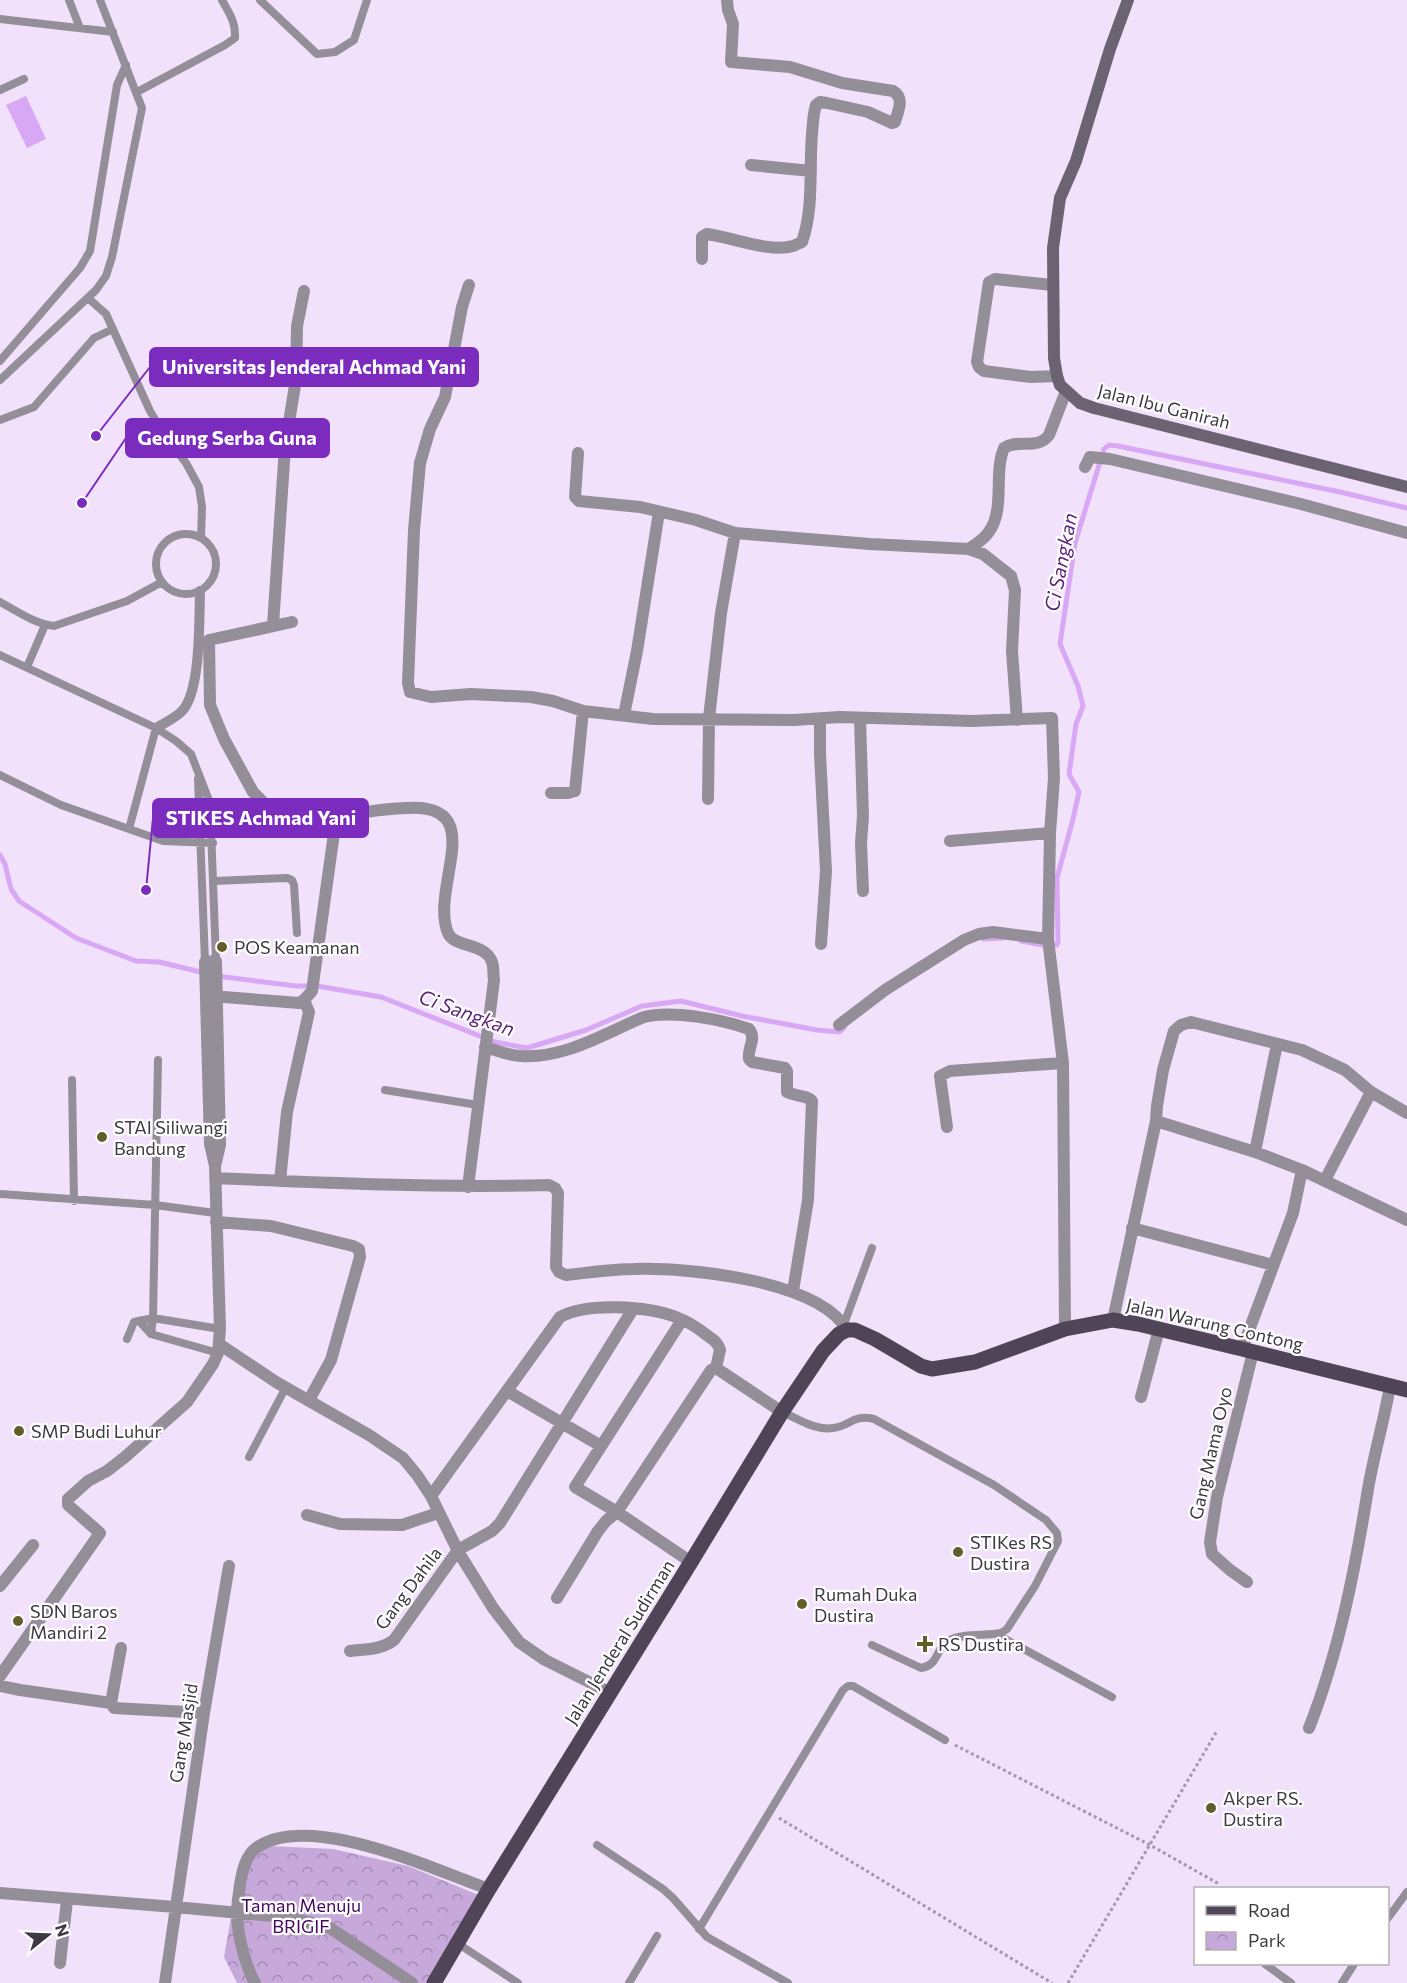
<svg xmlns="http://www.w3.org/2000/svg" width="1407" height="1983" font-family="Commissioner,sans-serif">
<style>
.park{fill:url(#park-crowns)}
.water{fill:#d8a8f4}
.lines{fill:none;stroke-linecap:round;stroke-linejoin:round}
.stream{stroke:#d8a8f4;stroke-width:5}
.path{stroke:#a398ab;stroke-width:3;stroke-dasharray:3 3;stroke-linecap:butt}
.service{stroke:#948e98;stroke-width:8}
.pedestrian{stroke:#948e98;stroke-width:10}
.minor{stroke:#948e98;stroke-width:12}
.secondary{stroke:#6c6372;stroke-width:12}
.primary{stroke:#504557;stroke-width:15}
.poi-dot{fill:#635d29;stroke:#fff;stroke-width:2}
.labels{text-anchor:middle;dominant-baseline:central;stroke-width:4.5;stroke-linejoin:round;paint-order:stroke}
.street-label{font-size:18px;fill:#3f3943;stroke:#fff}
.poi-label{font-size:18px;fill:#3f3943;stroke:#fff;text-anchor:start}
.park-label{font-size:18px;fill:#480663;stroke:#fff}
.water-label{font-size:20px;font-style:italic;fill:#60267d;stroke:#fff}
.leader{fill:none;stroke:#7b2cbf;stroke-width:2}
.callout-dot{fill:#7b2cbf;stroke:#fff;stroke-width:2}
.callout{fill:#7b2cbf;stroke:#7b2cbf;stroke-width:2}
.callout-label{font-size:20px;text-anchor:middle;font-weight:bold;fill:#fff}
</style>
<defs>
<pattern id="park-crowns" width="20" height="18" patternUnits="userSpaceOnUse" patternTransform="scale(1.5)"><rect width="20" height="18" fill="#c7a8da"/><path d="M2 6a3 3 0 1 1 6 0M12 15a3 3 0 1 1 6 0" fill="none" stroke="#a38ab2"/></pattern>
</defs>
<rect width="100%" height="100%" fill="#f1e1fb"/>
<path class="park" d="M270,1846L333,1849L408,1866L481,1896L427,1983H237L224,1957L242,1857Z"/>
<path class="water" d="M26,96L46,139L27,148L6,105Z"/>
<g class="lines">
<path class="stream" d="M0,855L5,864L11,889L19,901L76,938L136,961L159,962L205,973
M983,939L1003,938
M1021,941L1043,945
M1054,945H1057L1058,942L1057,878L1073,819L1079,792L1069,774L1076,724L1083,706L1078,686L1060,644L1075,543L1104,449L1109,445L1118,446L1340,492L1407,508
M217,976L296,986H317L381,997L495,1042L527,1048L586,1030L642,1006L681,1001L742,1016L817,1030L839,1032L844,1028"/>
<path class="path" d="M955,1745L1150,1845L1219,1884
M779,1818L1052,1983
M1068,1983L1217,1731"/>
<path class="service" d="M69,0L80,28
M260,0L317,54L335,52L354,40L367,0
M0,19L113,32
M0,90L24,79
M137,92L225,45L235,38C236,22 229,13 222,0
M88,298L106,314L150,411L164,434L186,463L199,487L202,507L201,538
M0,361L80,268L90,251L117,85L126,65
M0,380L96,290L106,276L112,257L142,108L100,0
M0,420L34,407L94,338L113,329
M156 564a30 30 0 1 1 60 0a30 30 0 1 1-60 0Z
M0,602C17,611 35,624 54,626L127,601L162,582
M0,655L156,728L176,741L191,754L210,803L216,961
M27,667L45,625
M0,775L61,805L163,841L213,843
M198,779L205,962
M129,829L156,728
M214,881L287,878L292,880L294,885L297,933
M72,1080L74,1201
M385,1090L478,1105
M0,1194L155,1205L215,1213
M139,1321L151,1334L218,1353
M844,1324L872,1248
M151,1334L153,1318L158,1060
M127,1339L134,1322L153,1318L220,1329
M782,1412C797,1418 815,1431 833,1428C851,1426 852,1414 874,1419L994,1485L1046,1520L1057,1533L1058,1541L1035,1586L1007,1629L1001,1633C986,1636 962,1633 950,1640C935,1647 940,1665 921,1668L872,1645
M249,1457L286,1387
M996,1634L1112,1697
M597,1845L663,1889L673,1898L707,1937L788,1983
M1388,1918L1407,1892
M699,1929L843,1690L848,1686H853L945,1740
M457,1943L518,1983
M1265,1964L1291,1983
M629,1983L657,1936
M1342,1983L1354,1964"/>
<path class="pedestrian" d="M156,728C165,723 177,717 183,710C201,689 199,619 200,591"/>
<path class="minor" d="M751,165L811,171
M702,259V237L707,234C731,237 770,253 793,246C796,245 799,243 802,242C814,208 809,170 812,134C813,124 813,114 816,105L820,102L827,103L868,112L892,123L895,122C898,111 905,98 893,91L842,83L790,67L731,62L733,24L728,10L727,0
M469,285L462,307L445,397L430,429L420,463L414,530L408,683L410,692L431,697L471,694L531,697L553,701L583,711L653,719L794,720L840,717L972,721L1052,718L1054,778L1050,833L1048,939L1063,1063L1065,1329
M1053,285L995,279L989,282L977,362L979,367L984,371L1031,377L1057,376
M578,453L575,497L579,501L640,507L696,520L735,533L870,544L969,549L983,554L1011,576L1015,590L1012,651L1017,720
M1085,467L1090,457L1110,459L1301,504L1407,533
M969,549C976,544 983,540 988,533C1006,510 993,474 1004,448C1018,438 1037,451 1049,435L1066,391
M273,625L285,447L296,379L297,326L304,291
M624,715L637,651L659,512
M860,718L863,816L861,843L863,891
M820,719V754L826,871L821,944
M551,793H568L575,791L583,711
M708,799L709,718L721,613L735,533
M331,821C356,812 381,809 407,808C491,803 429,888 448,933C454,948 485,942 492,962C494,967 493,974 494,980L468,1187
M950,841L1050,833
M211,996L299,1003L304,1000L312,991L335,826L327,820L282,818L267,806L253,792L224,739L210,705L209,640L292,622
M839,1025L885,990L964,940L979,934L993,932L1048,939
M485,1047C496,1050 509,1056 521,1056C565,1059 605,1033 644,1017C673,1010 720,1019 749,1029C757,1039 747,1048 749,1059L752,1062L785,1068L787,1071V1092C794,1096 807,1095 812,1101L808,1200L793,1291
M1156,1121L1157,1106L1163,1070L1174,1031L1181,1025L1191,1022L1302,1050L1345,1070L1371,1092
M947,1127L940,1076L950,1071L1063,1063
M1255,1152L1277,1044
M215,1178C327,1183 437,1188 549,1185L555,1188L558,1193L556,1267L559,1272L566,1275C588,1273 611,1269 634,1269C687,1267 818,1280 847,1330
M1325,1180L1371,1092L1407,1113
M280,1181L287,1112L309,1012L304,1000
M216,1222L271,1226L353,1246L359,1249L360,1257L331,1360L309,1400
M1132,1228L1273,1265
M682,1320L575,1487L617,1512L691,1562
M1113,1320L1156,1121L1255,1152L1302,1170L1407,1220
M219,1344L276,1382L369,1435L403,1458L417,1475L431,1496L459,1553L493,1608L519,1642L545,1660L611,1693
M1242,1349L1293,1213L1302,1170
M716,1368L782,1412
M507,1391L601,1446
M1141,1397L1159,1329
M431,1496L560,1317C587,1302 647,1306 676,1317C687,1321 698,1328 708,1336C714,1340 718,1343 720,1350L716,1368L711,1370L617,1512L606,1521L598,1531L557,1598
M307,1515L340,1524L402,1525L438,1513
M1247,1582L1230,1570L1212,1554L1210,1542L1217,1497L1253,1352
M0,1586L33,1545
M121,1648L111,1703L114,1708L204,1713
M350,1651C366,1649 381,1650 394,1640L458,1550L492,1531L500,1523L633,1309
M0,1676L100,1533L68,1505V1499L88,1481L107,1471L125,1457L187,1402L213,1364L218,1353L220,1329L215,1166L210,1144L205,962L216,961L220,1145L215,1166
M0,1686L20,1690L111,1703
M1309,1728C1339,1652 1355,1570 1368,1489C1374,1454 1384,1421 1390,1386
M0,1893L175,1907L294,1918L330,1928L412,1983
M60,1963L67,1900
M165,1983L204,1713L229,1566
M255,1983C245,1965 237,1933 237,1912C237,1903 239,1894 240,1885C242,1873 245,1856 256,1848C309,1810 434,1870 489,1889"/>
<path class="secondary" d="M1128,0L1110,49L1076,161L1060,198L1053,248L1054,358L1057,376L1060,385L1080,403L1094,408L1407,487"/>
<path class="primary" d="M434,1983L489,1889L691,1562L782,1412L823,1351L839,1334L847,1330H855L875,1339L921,1366L932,1369L975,1362L1065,1329L1113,1320L1138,1324L1242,1349L1407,1390"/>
</g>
<g class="poi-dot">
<circle cx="222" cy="947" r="6"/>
<circle cx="102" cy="1137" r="6"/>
<circle cx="19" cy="1431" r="6"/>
<circle cx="958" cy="1552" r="6"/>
<circle cx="802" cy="1604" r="6"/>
<circle cx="18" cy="1621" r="6"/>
<path d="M922 1635h6v6h6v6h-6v6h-6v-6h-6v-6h6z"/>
<circle cx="1211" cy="1808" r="6"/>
</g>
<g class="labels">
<g class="street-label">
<text transform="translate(1164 406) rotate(14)">Jalan Ibu Ganirah</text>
<text transform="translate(1215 1324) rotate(13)">Jalan Warung Contong</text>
<text transform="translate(1210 1453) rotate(-77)">Gang Mama Oyo</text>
<text transform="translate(408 1588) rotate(-53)">Gang Dahila</text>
<text transform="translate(619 1642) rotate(-58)">Jalan Jenderal Sudirman</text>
<text transform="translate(183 1733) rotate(-81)">Gang Masjid</text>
</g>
<g class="poi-label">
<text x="234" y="947">POS Keamanan</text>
<text x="114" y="1127">STAI Siliwangi<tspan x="114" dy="21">Bandung</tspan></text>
<text x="31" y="1431">SMP Budi Luhur</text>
<text x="970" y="1542">STIKes RS<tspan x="970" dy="21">Dustira</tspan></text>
<text x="814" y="1594">Rumah Duka<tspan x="814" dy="21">Dustira</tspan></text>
<text x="30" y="1611">SDN Baros<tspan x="30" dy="21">Mandiri 2</tspan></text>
<text x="938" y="1644">RS Dustira</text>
<text x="1223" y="1798">Akper RS.<tspan x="1223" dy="21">Dustira</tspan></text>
</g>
<g class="park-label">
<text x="301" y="1905">Taman Menuju<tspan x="301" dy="21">BRIGIF</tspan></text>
</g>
<g class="water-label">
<text transform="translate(1060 562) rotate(-79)">Ci Sangkan</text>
<text transform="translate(467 1012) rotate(20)">Ci Sangkan</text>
</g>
</g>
<path class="leader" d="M96 436L150 367M82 503L126 438M146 890L153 818"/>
<g class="callout-dot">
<circle cx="96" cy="436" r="6"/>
<circle cx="82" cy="503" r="6"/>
<circle cx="146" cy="890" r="6"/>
</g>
<g class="callout">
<rect x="150" y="348" width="328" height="38" rx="6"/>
<rect x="126" y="419" width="203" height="38" rx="6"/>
<rect x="153" y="799" width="215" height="38" rx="6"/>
</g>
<g class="callout-label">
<text x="314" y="374">Universitas Jenderal Achmad Yani</text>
<text x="227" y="445">Gedung Serba Guna</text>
<text x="261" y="825">STIKES Achmad Yani</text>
</g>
<rect x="1194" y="1887" width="195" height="78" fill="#ffffff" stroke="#b2b0b4" stroke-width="1.5"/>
<rect x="1206" y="1906" width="30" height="9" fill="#504557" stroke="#b2b0b4" stroke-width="1.5"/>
<text x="1248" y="1917" font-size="18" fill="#3f3943">Road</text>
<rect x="1206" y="1932" width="30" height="18" fill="url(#park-crowns)" stroke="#b2b0b4" stroke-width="1.5"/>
<text x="1248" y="1947" font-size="18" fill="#3f3943">Park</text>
<g transform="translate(48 1935) rotate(72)" stroke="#ffffff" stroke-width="4.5" paint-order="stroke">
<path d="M0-4.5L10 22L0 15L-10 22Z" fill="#3f3943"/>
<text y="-9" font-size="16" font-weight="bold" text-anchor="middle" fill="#3f3943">N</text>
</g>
</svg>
